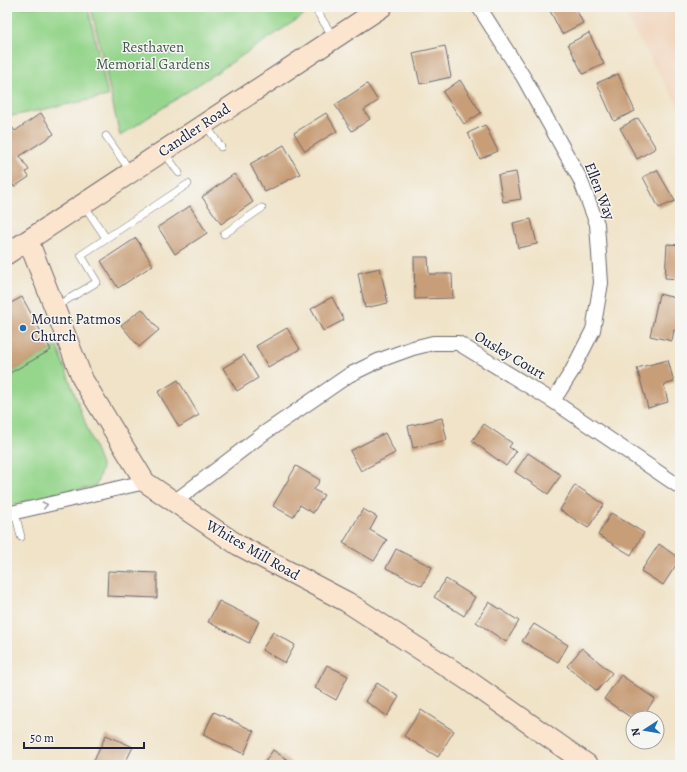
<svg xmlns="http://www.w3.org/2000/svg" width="687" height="772" font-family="Alegreya,serif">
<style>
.built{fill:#f1d5bd}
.green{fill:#95d58c;stroke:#5c7c64}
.building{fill:#c89e78}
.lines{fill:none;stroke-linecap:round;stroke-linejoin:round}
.lane-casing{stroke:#6a666c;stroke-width:8}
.street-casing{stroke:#6a666c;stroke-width:16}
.secondary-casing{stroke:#6a666c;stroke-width:22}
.lane{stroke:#fff;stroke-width:7}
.street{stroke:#fff;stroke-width:14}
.secondary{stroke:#fce5cf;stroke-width:20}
.oneway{stroke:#9c9ca7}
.poi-dot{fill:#1f6fb2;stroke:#f6f6f2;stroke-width:1.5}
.labels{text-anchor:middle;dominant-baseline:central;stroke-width:3;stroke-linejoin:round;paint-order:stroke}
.park-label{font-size:15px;fill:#445853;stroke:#f6f6f2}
.street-label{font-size:15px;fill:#22223b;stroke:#f6f6f2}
.poi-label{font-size:15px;fill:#22223b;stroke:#f6f6f2;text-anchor:start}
</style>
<rect width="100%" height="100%" fill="#f6f6f2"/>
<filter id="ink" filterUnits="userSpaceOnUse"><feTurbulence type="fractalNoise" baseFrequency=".025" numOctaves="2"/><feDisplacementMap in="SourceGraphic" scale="8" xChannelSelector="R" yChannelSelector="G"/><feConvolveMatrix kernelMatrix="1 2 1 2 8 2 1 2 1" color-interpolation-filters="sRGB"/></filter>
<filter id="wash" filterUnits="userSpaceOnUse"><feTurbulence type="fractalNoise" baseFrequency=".012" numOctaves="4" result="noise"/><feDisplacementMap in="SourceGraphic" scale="16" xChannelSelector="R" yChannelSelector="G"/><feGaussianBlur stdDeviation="0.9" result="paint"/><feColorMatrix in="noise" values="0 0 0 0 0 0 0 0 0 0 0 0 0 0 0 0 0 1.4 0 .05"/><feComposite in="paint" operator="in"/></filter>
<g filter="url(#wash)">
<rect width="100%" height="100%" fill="#f0e3c8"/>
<path class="built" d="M620,7H680V109Z"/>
<path class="green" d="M13,7H88L108,96L7,117V15Z
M91,7H316L120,136Z
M57,346L102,468L96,486L7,506V368L10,373Z"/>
<g id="blocks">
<path class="building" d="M548,7H575L583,23L562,34Z
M589,33L604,64L583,74L568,44Z
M445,46L451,77L420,84L413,53Z
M618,74L635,111L614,121L597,83Z
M460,80L481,113L464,124L443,92Z
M367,84L378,101L364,110L370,119L352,131L335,105Z
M41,113L54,134L20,156L29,170L26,172L29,177L14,187L11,182L7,185V130L12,127L15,131Z
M326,113L337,131L305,151L294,133Z
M638,118L656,148L637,159L620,128Z
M485,125L498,151L480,159L468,133Z
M284,145L300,174L265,192L250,164Z
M657,170L675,201L659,208L643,177Z
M516,172L521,199L503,202L498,175Z
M234,174L253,202L221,224L202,197Z
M190,206L207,233L175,254L158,227Z
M531,219L537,244L518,248L513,223Z
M136,238L153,265L118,288L101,261Z
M667,244L680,245V279L665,278Z
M414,257H428L429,274H452L453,298L415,299Z
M380,268L388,303L365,308L358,273Z
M659,294L680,299V332L674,330L672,341L650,336Z
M22,297L51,350L10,373L7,368V305Z
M332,297L344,320L323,331L311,309Z
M142,309L159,330L139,347L121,325Z
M287,328L300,349L268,367L256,346Z
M244,355L258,378L237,391L223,368Z
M668,360L674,382L664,385L668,402L648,408L637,368Z
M178,380L199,415L179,427L158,392Z
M442,418L447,440L413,448L408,426Z
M484,424L512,443L509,447L516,452L506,466L472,441Z
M385,433L395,453L361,471L350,451Z
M528,453L561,475L548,494L515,472Z
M296,466L320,480L314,490L324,495L313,513L300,505L293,517L273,506Z
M575,485L604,504L588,528L560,510Z
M363,509L377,517L370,530L387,540L374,561L343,543Z
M611,513L644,533L631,555L598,535Z
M659,544L680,559L663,585L641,571Z
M396,549L432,567L422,586L386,568Z
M108,571L157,573V598L107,596Z
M446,579L475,597L464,616L434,597Z
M219,601L259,621L249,643L208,622Z
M489,602L519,621L506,642L476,622Z
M534,624L568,645L558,662L522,641Z
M273,632L295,645L285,663L262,650Z
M582,648L612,673L597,691L567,666Z
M327,665L348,676L336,700L315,688Z
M621,675L655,699L641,718L633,719L604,699Z
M377,683L399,697L387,716L365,701Z
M421,710L454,731L438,757L404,736Z
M214,712L254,731L244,754L203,735Z
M106,735L133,747L124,765H92Z
M273,750L295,765H263Z"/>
</g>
</g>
<g filter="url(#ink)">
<use href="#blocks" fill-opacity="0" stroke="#6a666c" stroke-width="1"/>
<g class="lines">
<defs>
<path id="lane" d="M314,7L334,38
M205,124L221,147
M106,136L131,172
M164,152L179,173
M84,205L106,238
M224,234L262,208
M55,307L97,282L81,255L188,184
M15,512L21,537"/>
<path id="street" d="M479,7L524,78L580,179L597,224L601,283L593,330L572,371L553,401
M174,502L263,434L349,375L380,360L413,348L433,343H458L553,401L680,487
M7,514L145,482"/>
<path id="secondary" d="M28,240L83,380L145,482L238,545L347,602L466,679L588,765
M7,254L382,7"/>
</defs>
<use href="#lane" class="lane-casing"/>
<use href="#street" class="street-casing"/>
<use href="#secondary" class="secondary-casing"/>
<use href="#lane" class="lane"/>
<use href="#street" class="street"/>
<use href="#secondary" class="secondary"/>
</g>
<defs><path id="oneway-chevron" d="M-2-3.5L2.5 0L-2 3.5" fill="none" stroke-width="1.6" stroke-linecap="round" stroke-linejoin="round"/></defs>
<use class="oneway" href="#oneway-chevron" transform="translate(45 505) rotate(-13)"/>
</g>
<circle class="poi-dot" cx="23" cy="328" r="4"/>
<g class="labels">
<g class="park-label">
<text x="153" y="47">Resthaven<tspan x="153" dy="17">Memorial Gardens</tspan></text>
</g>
<g class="street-label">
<text transform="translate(194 130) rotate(-34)">Candler Road</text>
<text transform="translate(600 191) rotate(69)">Ellen Way</text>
<text transform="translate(510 355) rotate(31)">Ousley Court</text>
<text transform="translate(253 550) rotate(30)">Whites Mill Road</text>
</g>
<g class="poi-label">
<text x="31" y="319">Mount Patmos<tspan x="31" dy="17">Church</tspan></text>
</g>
</g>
<rect width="687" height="772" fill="none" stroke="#f6f6f2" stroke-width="24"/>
<g transform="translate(645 730) rotate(258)"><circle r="19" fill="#f6f6f2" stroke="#a1a1a9"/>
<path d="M0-3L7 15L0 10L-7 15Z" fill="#1f6fb2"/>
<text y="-6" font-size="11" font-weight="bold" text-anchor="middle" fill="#22223b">N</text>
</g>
<path d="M24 742v6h120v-6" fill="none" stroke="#22223b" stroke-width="2"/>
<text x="30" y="742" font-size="12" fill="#22223b" stroke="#f6f6f2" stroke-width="3" paint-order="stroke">50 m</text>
</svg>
